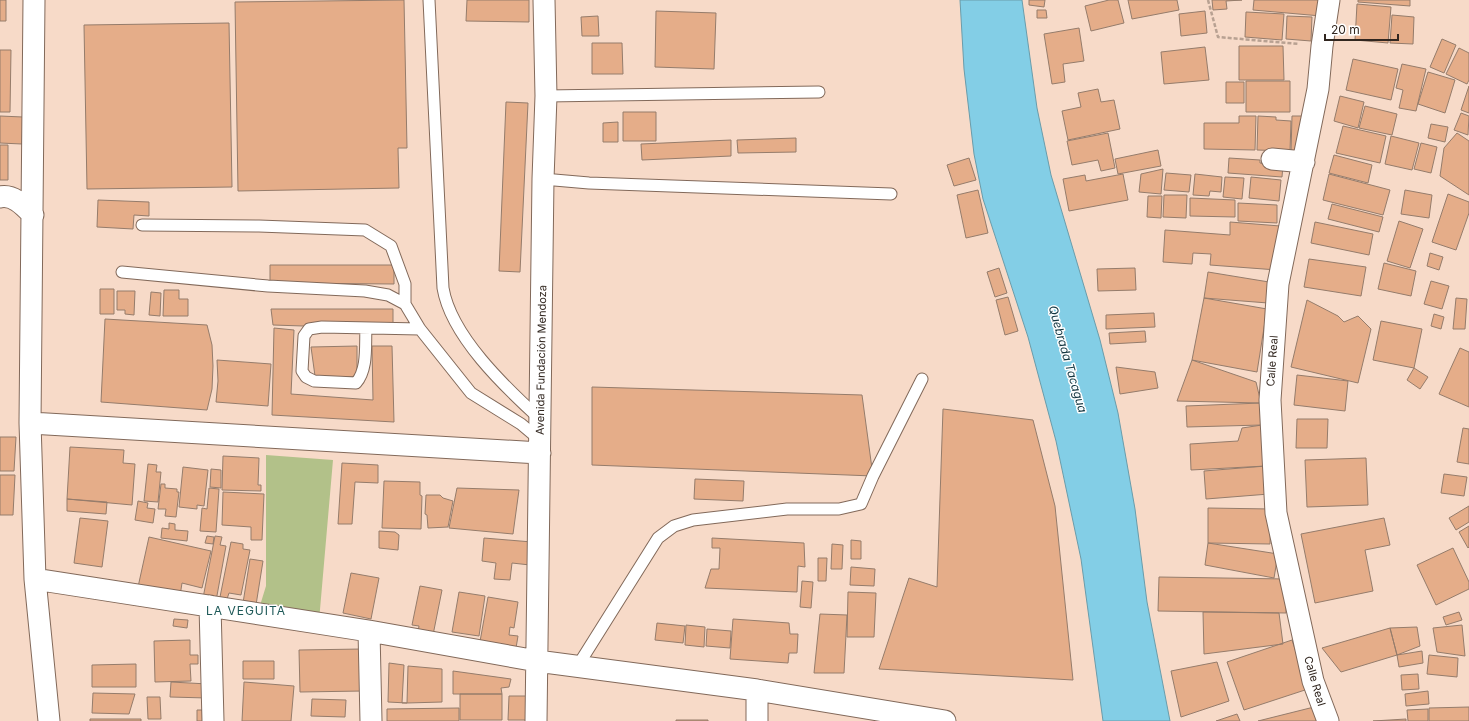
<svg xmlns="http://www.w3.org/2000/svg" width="1469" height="721" font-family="Inter,sans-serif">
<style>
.green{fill:#b2c189}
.water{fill:#83cee6;stroke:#6a9caa}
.building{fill:#e5ad89;stroke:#957c6b}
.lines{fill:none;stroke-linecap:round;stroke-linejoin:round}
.lane-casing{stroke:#82695a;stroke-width:13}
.street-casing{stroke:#82695a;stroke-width:23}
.path{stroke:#b8a192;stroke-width:2.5;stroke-dasharray:4 2;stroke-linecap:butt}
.lane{stroke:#fff;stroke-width:11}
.street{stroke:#fff;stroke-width:21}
.labels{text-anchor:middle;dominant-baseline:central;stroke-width:3;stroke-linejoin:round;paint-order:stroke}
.street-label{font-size:11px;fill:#31261f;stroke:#fff}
.water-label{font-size:12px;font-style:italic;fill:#123641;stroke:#fff}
.neighbourhood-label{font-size:12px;letter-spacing:1px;fill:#1d5857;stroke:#fff}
</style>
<rect width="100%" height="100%" fill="#f7dac8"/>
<path class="green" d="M266,455L333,460L319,621L258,612L266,586Z"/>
<path class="water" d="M960,0H1022L1037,108L1051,175L1100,340L1118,413L1135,509L1147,602L1170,721H1103L1081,559L1056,441L1028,337L983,199L974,154L964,69Z"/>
<path class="building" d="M0,0H6V21H0Z
M404,0L407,148H398L399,188L238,191L235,2Z
M467,0H529V22L466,21Z
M1029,0H1045L1044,7L1029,5Z
M1109,0H1118L1124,23L1091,31L1085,6Z
M1128,0H1177L1179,10L1132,19Z
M1212,0H1242L1226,1L1227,9L1213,10Z
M1254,0H1323L1321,16L1253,10Z
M1358,0H1410V6L1358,2Z
M1357,4L1391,7L1388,43L1355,40Z
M1037,10H1046L1047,18H1037Z
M656,11L716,13L714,69L655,67Z
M1205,11L1207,33L1181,36L1179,14Z
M1246,12L1284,14L1282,40L1245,37Z
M1392,15L1414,17L1413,44L1390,43Z
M598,16L599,36H582L581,17Z
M1287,16L1312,17L1311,41L1286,39Z
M229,23L232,187L87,189L84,25Z
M1079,28L1084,61L1063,64L1065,82L1052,84L1044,34Z
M1442,39L1456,45L1444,73L1430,67Z
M592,43H622L623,74H592Z
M1239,46H1283L1284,80H1239Z
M1205,47L1209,80L1164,84L1161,52Z
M1459,48L1469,53V80L1467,84L1446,74Z
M0,50H11L10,112H0Z
M1353,59L1398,69L1391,100L1346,90Z
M1402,64L1426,69L1416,111L1399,108L1403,90L1396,88Z
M1428,72L1455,80L1445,113L1418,104Z
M1246,81H1290V112H1246Z
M1226,82H1244V103H1226Z
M1469,86V113L1461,110Z
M1098,89L1101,102L1114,100L1120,129L1068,140L1062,111L1081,107L1078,93Z
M1340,96L1364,102L1358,128L1334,121Z
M506,102L528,103L520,272L499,271Z
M1365,106L1397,114L1392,135L1359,128Z
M623,112H656V141H623Z
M1461,113L1469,116L1468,135L1454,130Z
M0,116L23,117L22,144L0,143Z
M1239,116H1256L1255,150L1204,149V123H1239Z
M1258,116L1276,117V120L1291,121L1290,151L1257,150Z
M1292,116H1304L1303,152H1291Z
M618,122V142H603V123Z
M1431,124L1448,127L1445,142L1428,138Z
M1343,126L1386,136L1380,163L1336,153Z
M1108,133L1115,168L1101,171L1098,160L1072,165L1067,141Z
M1457,133L1469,141V195L1440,176L1444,148Z
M1391,136L1419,143L1412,170L1385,164Z
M796,138V152L738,153L737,140Z
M731,140V156L642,160L641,144Z
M1421,143L1437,147L1431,173L1414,169Z
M0,145H8V180H0Z
M1158,150L1161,166L1118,174L1115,159Z
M1334,155L1372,165L1368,183L1329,173Z
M969,158L976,180L954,186L947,165Z
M1229,158L1260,160V163L1283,165L1282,177L1228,173Z
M1163,169L1161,194L1139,192L1141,174Z
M1166,173L1191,175L1189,192L1164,190Z
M1123,174L1128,200L1069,211L1063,179L1085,175L1086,181Z
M1195,174L1222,177L1221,192L1210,191L1209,196L1193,195Z
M1329,174L1390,190L1383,215L1323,200Z
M1225,177L1244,178L1242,199L1223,197Z
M1251,177L1281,180L1279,201L1249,198Z
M978,190L988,233L966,238L957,195Z
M1405,190L1432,195L1429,218L1401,214Z
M1448,194L1469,202V213L1456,250L1432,242Z
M1164,195H1187L1186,218L1163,217Z
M1148,196H1162L1161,218L1147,217Z
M1190,198L1235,200V217L1190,216Z
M98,200L149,202V216L134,215L133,229L97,227Z
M1238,203L1277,205V223L1238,221Z
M1332,204L1383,217L1379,232L1328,219Z
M1399,221L1423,229L1410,268L1387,261Z
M1230,222L1280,226L1277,270L1210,265L1211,254L1193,253L1192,264L1163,262L1165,230L1230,235Z
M1315,222L1373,234L1369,255L1311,243Z
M1430,253L1443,257L1439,270L1427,266Z
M1309,259L1366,267L1361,296L1304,287Z
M1384,263L1416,271L1411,296L1378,289Z
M270,265H394V284L270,283Z
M999,268L1007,293L995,297L987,272Z
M1135,268L1136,290L1098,291L1097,269Z
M1208,272L1269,282L1268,303L1204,298Z
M1431,281L1449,286L1442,309L1424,304Z
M100,289H114V314H100Z
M164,290H179V299H188V316H163Z
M117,291H135L134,315L125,314V310H117Z
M151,292L161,293L160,316L149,315Z
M1008,297L1018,331L1005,335L996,300Z
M1204,298L1267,309L1257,372L1192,360Z
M1456,298L1467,299L1465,329H1453Z
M1307,300L1338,316L1344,322L1358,316L1371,329L1358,383L1291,367Z
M271,309H393V329L273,325Z
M1154,313L1155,327L1106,329V315Z
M1434,314L1444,317L1441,329L1431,326Z
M105,319L207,325L212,345L213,366L212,389L207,410L101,402Z
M1381,321L1422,329L1414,368L1373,360Z
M274,328L294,330L291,394L373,400L372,346H392L394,422L272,415Z
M1145,331L1146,342L1110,344L1109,333Z
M357,346V377L315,376L311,347Z
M1460,348L1469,352V407L1439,394Z
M217,360L271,364L268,406L216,402L218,381Z
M1192,360L1256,382L1261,403L1177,401Z
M1116,367L1155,372L1158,388L1120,394Z
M1414,368L1428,377L1420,389L1407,380Z
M1297,375L1348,381L1345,411L1294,405Z
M592,387L862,395L873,476L592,465Z
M1261,403L1262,425L1187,427L1186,406Z
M943,409L1033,420L1055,506L1073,680L879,669L909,578L937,587Z
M1297,419H1328L1327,448H1296Z
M1262,425L1266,466L1191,470L1190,444L1238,441L1242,428Z
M1463,428L1469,429V464L1457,462Z
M0,437H16L14,471H0Z
M70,447L124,450L123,463L135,464L132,505L67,499Z
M223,456L259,458L258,485H261V491L222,490Z
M1366,458L1368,505L1307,507L1305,460Z
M342,463L378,465V483L355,482L352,524H338Z
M148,464L157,465L156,472H161L158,502L144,501Z
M1266,466L1269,494L1206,499L1204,471Z
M183,467L208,470L204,506L197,505V509L179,507Z
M211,469L221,470V488L210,487Z
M1444,474L1467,477L1464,496L1441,493Z
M0,475H15L13,515H0Z
M695,479L744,481L743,501L694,499Z
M384,481L420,482V495L422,496L421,529L382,528Z
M161,484H165V488L177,489V492H179L176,517L165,516L166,509H158Z
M209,488L219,489L216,532L200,531L202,508L207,509Z
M457,488L519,490L513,534L449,528Z
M223,492L264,494L262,540H251V527L222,525Z
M426,495H440L443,498L453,501L448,527L428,528L427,515L425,514Z
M67,499L107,502L106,514L67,511Z
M138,501L148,503L147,508L155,509L153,523L135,520Z
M1469,506V522L1456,530L1449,518Z
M1208,508L1271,509L1270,544L1208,543Z
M80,518L108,521L102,567L74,563Z
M1384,518L1390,545L1365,550L1373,591L1315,603L1301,534Z
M169,523L175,524V530L188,531L187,541L161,538L162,528L169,529Z
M1469,526V547L1468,548L1459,532Z
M379,531L395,532L399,535L398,550L379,548Z
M207,536L214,537L213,544L205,543Z
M215,536L222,537L220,545L226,546L216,601L203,598Z
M149,537L211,551L202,588L182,583L180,596L138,587Z
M484,538L532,542L530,565L512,563L510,580L494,579L496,563L482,561Z
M712,538L804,543L805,567L798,566L797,592L705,588L711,569H719L720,548H712Z
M851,540L861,541V559H851Z
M231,542L243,544V549L250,550L241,595L229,593L227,599L220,597Z
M1208,543L1278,554L1274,578L1205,565Z
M832,544L843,545L842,569H831Z
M1453,548L1469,582V589L1436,605L1417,565Z
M818,558H827L826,581H818Z
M250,559L263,561L256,605L243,603Z
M851,567L875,569L874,586L850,585Z
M351,573L379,578L371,619L343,613Z
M1159,577L1286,579V613L1158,611Z
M802,581L813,582L811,608L800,607Z
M420,586L442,590L433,635L418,632L419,626L412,625Z
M459,592L485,596L479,636L452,632Z
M848,592L876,593L874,637H847Z
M488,597L518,602L514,628L510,627L509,635L518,636L515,654L479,647Z
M1203,612L1279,613L1283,644L1204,654Z
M1459,612L1462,620L1446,625L1443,617Z
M820,614L847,615L844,673H814Z
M174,619L188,620L187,628L173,626Z
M733,619L789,623L790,634H798L797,653H789L788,663L730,659Z
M657,623L685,626L683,643L655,640Z
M686,625L705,627L704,647L685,645Z
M1462,625L1465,656L1437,652L1433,628Z
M1417,627L1420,646L1397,655L1390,628Z
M1390,628L1397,655L1341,672L1322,648Z
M707,629L731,631L730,648L706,646Z
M190,640V655H198V664H190L191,681L155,682L154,641Z
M1292,640L1308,689L1244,710L1227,662Z
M362,649L363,691L300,692L299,650Z
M1422,651L1423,663L1399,667L1397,655Z
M1429,655L1458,658L1457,677L1427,674Z
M243,661H274V679H243Z
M1217,662L1229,701L1181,717L1171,671Z
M389,663L404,665L402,703H407L388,702Z
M136,664V687H92V665Z
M408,666L442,669V702L407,703Z
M453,671L511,679L509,687L501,688L502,694H453Z
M1418,674L1419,689L1402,690L1401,675Z
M171,682L208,684L207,698L170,697Z
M244,682L294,686L291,721H242Z
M1428,691L1429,704L1406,706L1405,694Z
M93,693L135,694L129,714L92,713Z
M460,694H502V720H460Z
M509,696H527V720H508Z
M147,697H160L161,719H148Z
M312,699L346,700L345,717L311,716Z
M1314,707L1318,721H1258Z
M1469,707V721H1429V708Z
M459,708V721H387V709Z
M1428,709V721H1408L1407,710Z
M197,710H205V721H197Z
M1237,714L1240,721H1216Z
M90,719H141V721H90Z
M1406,719V721H1373Z
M676,720H708V721H676Z"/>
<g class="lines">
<defs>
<path id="lane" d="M429,0L443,288C451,336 505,387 540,419
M546,96L819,92
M543,179L589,183L891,194
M142,225L259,226L365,230L391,246L405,284V304
M122,272L268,286L365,291L388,295L405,304L420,329L471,393L521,424L540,440
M366,328C365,346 368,369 356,383L314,381L306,377L302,371L304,336L309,329L322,327L420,329
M577,667L658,538L674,526L693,520L787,509H839L861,504L873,476L922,379"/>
<path id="street" d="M34,0L30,423L35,579L49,721
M1272,159L1304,162
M0,197C14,194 25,207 33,215
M30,423L540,453
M35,579L369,631L537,661L757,690L945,721
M210,606L213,721
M369,631L371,721
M536,721L543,179L546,96L544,0
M757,721V690
M1328,721L1313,681L1276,513L1270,400L1278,284L1318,89L1322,46L1329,0"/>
</defs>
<use href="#lane" class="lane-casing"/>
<use href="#street" class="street-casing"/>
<path class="path" d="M1208,0L1218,37L1299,44"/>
<use href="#lane" class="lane"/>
<use href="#street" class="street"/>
</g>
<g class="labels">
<g class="street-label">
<text transform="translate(541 360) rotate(-89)">Avenida Fundación Mendoza</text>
<text transform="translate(1272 361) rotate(-86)">Calle Real</text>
<text transform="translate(1315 681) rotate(74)">Calle Real</text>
</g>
<g class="water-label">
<text transform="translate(1068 359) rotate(74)">Quebrada Tacagua</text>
</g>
<g class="neighbourhood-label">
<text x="246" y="610">LA VEGUITA</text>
</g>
</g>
<path d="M1325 34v6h73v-6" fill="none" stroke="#31261f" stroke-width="2"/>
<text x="1331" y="34" font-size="12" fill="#31261f" stroke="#ffffff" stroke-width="3" paint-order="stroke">20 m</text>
</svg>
